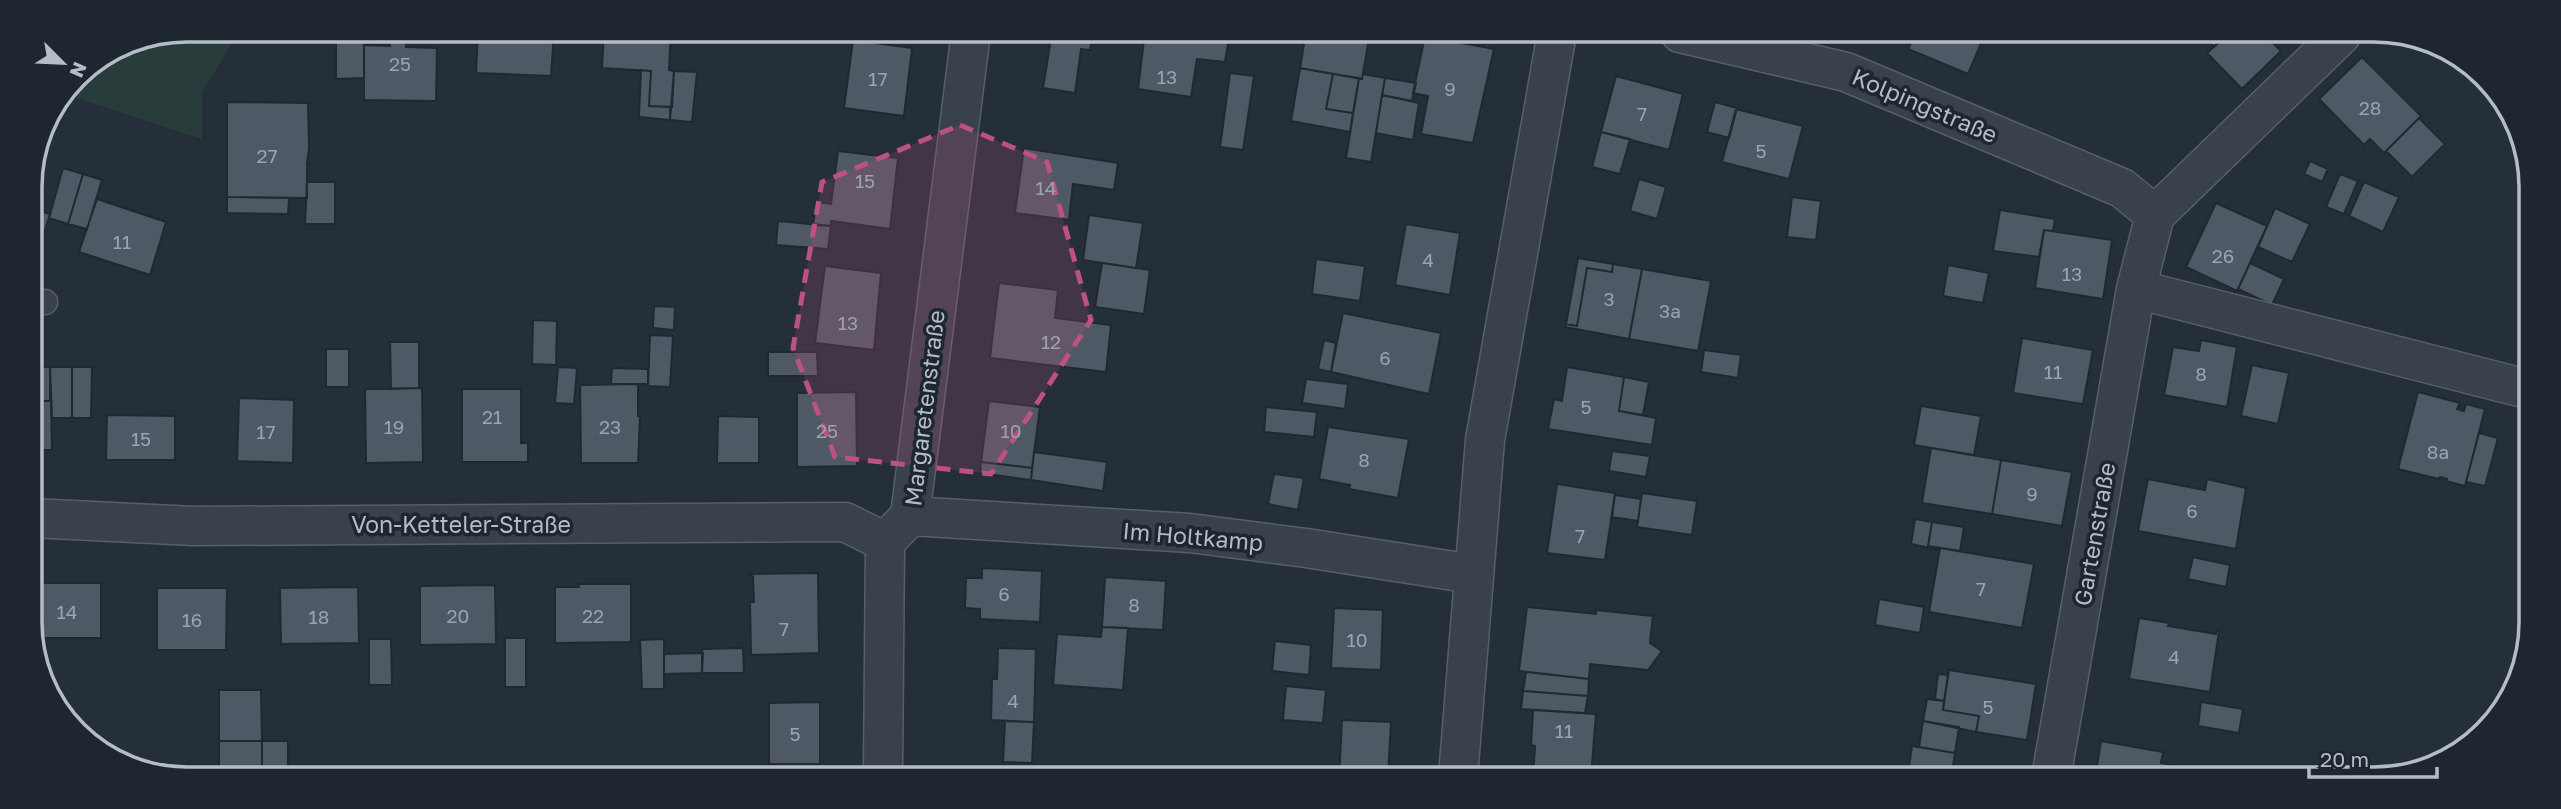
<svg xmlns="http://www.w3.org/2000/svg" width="2561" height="809" font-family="'Golos Text',sans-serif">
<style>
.green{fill:#283c3c}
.building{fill:#4e5965;stroke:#202831;stroke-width:2}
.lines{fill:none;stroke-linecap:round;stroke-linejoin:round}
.service-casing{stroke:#575f68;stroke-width:27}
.minor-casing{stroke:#575f68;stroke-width:41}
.service{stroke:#39414a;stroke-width:24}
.minor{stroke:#39414a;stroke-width:38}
.marked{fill:#bd5180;fill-opacity:0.2;stroke:#bd5180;stroke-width:5;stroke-dasharray:14 9;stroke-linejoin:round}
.labels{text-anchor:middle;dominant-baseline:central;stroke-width:7;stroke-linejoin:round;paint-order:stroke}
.number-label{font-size:19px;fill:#9aa3ae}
.street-label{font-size:23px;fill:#b4bcc6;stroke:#1e262f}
.rim{fill:none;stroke:#b4bcc6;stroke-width:3.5}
</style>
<rect width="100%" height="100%" fill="#252f3a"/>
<path class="green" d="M187,30H240L202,92V139L64,94L76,76L127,42Z"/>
<path class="building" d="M478,30L554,31L551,76L476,73Z
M604,31H671L669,70L674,71L672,107L649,106L651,71L602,68Z
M1052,32H1093L1090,50L1081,49L1075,93L1043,88Z
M1145,32H1230L1225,62L1197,59L1191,97L1138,89Z
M1306,32L1370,33L1362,79L1300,68Z
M1915,34H1985L1968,74L1908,49Z
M2203,35H2226L2214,47Z
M2226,35H2265L2281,51L2242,89L2207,53Z
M1425,36L1494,49L1473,143L1421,134L1428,96L1413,93Z
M389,37H406V47L437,48L436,101L364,100V45L390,46Z
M336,39H364V78L336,79Z
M853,40L912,48L904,116L844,108Z
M2362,57L2421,116L2384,153L2370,139L2364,145L2319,99Z
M1300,68L1333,74L1326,109L1353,113L1350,132L1291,121Z
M641,70L651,71L649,106L670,107V120L639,117Z
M674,71L697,72L692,122L670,120Z
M1230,73L1254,76L1243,150L1220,147Z
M1333,74L1359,78L1353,113L1326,109Z
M1363,74L1385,78L1371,162L1346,158L1359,78L1362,79Z
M1616,76L1683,94L1669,150L1601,132Z
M1385,78L1416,83L1412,101L1382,95Z
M1382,95L1419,103L1413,140L1376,133Z
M227,102L308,103L309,148L307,163H309L307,165V198L227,197Z
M1715,102L1737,108L1729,138L1707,132Z
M1736,109L1803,126L1789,179L1722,162Z
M2419,118L2445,144L2412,177L2386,151Z
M1601,132L1630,139L1620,174L1592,167Z
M1024,148L1118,163L1114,190L1073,184L1069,220L1015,213Z
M838,151L898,158L890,229L831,221V226L813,225L816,202L831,204Z
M2310,161L2328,169L2322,182L2304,174Z
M63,168L83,174L68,224L49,218Z
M83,174L102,180L87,229L68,224Z
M2340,174L2358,181L2344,214L2326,207Z
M1639,179L1666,187L1657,219L1630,211Z
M307,182H335V224H305Z
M2364,182L2399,197L2383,232L2349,216Z
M227,197L289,198L288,214L227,213Z
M1792,197L1821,201L1816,240L1787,237Z
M97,199L166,222L150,275L79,252Z
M2216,203L2267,226L2237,291L2186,267Z
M30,208L50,214L35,263L31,262Z
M2275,208L2310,224L2292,262L2258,247Z
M2000,210L2055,219L2053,231L2044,230L2039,257L1993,251Z
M1089,215L1143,223L1136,268L1083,260Z
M778,221L831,226L828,249L776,245Z
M1406,224L1460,233L1450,295L1395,285Z
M2044,230L2112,240L2103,299L2035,288Z
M1578,258L1613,264L1612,272L1587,268L1577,326L1566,324Z
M1316,259L1365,266L1360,301L1312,294Z
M1102,263L1150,270L1144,314L1095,307Z
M2250,263L2284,279L2272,305L2238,289Z
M1613,264L1642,269L1629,339L1565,327L1566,324L1577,326L1587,268L1612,272Z
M1948,265L1989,273L1983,303L1943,296Z
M825,266L881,273L874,350L815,343Z
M1642,269L1711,281L1698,351L1629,339Z
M999,283L1058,290L1055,318L1111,325L1106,372L990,358Z
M654,306L675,307L674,330L653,328Z
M1343,313L1441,333L1429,394L1331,372Z
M533,320L557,321L556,365L532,364Z
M650,335L673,336L670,387L648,386Z
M2022,338L2093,350L2083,404L2013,393Z
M1324,340L1336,343L1331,372L1318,369Z
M2201,340L2237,347L2227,407L2164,395L2173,347L2199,351Z
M390,342H419V388L391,389Z
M326,349H349V387H326Z
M1704,350L1741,355L1738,378L1701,372Z
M768,352H817L818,376H768Z
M2252,365L2289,373L2278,424L2241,416Z
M42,367H50V401H41Z
M50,367H72V418H52Z
M72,367H92L91,418H72Z
M558,367L577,368L574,404L555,403Z
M1567,367L1624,377L1619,411L1656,418L1652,445L1548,429L1554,399L1562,401Z
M612,368L648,369V384H611Z
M1624,377L1649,382L1643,415L1619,411Z
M1306,379L1348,384L1345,409L1302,403Z
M638,384V416H640L638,463H581L580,385Z
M422,388L423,462L366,463L365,389Z
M462,389H521V443H528V462H462Z
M856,392L857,466L797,467V393Z
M2418,392L2460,403L2457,409L2464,411L2466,404L2485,409L2465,486L2446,481L2447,479L2440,477L2439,479L2398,469Z
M239,398L294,400L293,463L237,461Z
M31,401H51L52,450H32Z
M989,401L1040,407L1032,468L981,462Z
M1921,406L1981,416L1974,455L1914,445Z
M1266,407L1317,412L1314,437L1264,432Z
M107,415L175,416V460H106Z
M718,416L759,417V463H717Z
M1328,427L1409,439L1398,498L1349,489L1350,485L1319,479Z
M2479,433L2498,438L2485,486L2466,482Z
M1931,448L2001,460L1992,514L1922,503Z
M1612,451L1650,456L1646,477L1609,471Z
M1034,452L1107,462L1103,491L1031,480Z
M2001,460L2072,472L2062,526L1992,514Z
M981,462L1032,468L1031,480L980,473Z
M2527,465V499L2519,497Z
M1274,474L1304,478L1298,510L1268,504Z
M2148,479L2205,490L2207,479L2246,488L2236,549L2138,531Z
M1557,484L1615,493L1605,560L1547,553Z
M1642,493L1697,501L1692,535L1637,527Z
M1615,495L1641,499L1638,521L1612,517Z
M1915,519L1932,522L1928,546L1940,548V550L1911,544Z
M1932,522L1964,527L1960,551L1928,546Z
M1940,548L2034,564L2022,628L1929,612Z
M2193,557L2230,565L2226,587L2188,579Z
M982,568L1042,571L1040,622L980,619V609L965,608L966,578H982Z
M818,573L819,653L751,655L750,602H754L753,577L750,574Z
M1105,577L1166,581L1163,630L1102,627Z
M32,583H101V638H33Z
M578,584H631V642L555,643V587H579Z
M495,585L496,644L420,645V586Z
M358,587L359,643L281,644L280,588Z
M157,588H227L226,650H157Z
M1879,599L1924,607L1920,633L1875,625Z
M1527,607L1596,614V610L1653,616L1650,643L1662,651L1648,670L1590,664L1589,679L1519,671Z
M1334,608L1383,610L1381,670L1331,668Z
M2139,618L2169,623L2168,626L2216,634V631H2219L2210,692L2129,679Z
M1102,627L1128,628L1123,690L1053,685L1057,634L1101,637Z
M505,638H526V687H505Z
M369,639H391L392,685H369Z
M664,639V689H642L640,640Z
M1275,641L1311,645L1309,675L1272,671Z
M743,648L744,673H702V649Z
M998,648L1036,649L1034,722L991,720L992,679H997Z
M703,653L702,673L664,674V654Z
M1949,670L2036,684L2027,740L1976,732L1979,716L1943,710Z
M1526,672L1589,679L1588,696L1523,691Z
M1938,674L1948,675L1944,701L1935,699Z
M1286,686L1326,690L1323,723L1283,720Z
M219,690H261L262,741H219Z
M1523,691L1588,696L1585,713L1521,709Z
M1927,699L1944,701L1943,710L1979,716L1976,732L1923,721Z
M820,702V764H769V703Z
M2201,702L2243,709L2239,733L2198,726Z
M1533,710L1596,714L1591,777H1533L1535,746L1531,745Z
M1342,720L1391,722L1388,777H1339Z
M1005,721L1034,722L1032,763L1003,762Z
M1923,721L1959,727L1955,753L1919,747Z
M219,741H262V774H219Z
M262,741H288V774H262Z
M2101,741L2163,752L2161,763L2213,772L2211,779L2095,778Z
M1912,746L1955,753L1952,772L1931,768V771L1909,767Z
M1931,768L1963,773L1991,778H1929Z"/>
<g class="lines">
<defs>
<path id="service" d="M31,302H45"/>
<path id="minor" d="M1680,33L1846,72L2122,188L2155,215
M2136,289L2527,389
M910,516L1190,533L1306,548L1473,574
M32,518L194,526L845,522L885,542
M883,775L885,542L910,516L971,32
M1458,777L1485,440L1557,33
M2051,778L2136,289L2155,215L2341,35"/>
</defs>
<use href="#service" class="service-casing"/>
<use href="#minor" class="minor-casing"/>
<use href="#service" class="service"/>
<use href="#minor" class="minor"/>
</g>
<path class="marked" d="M960,125L1047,162L1091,320L991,474L835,457L793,348L822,182Z"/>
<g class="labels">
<g class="number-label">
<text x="400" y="63">25</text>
<text x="1167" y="76">13</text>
<text x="878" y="78">17</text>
<text x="1450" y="88">9</text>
<text x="2370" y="107">28</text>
<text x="1642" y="113">7</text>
<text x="1761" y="150">5</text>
<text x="267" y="155">27</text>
<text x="865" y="180">15</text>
<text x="1046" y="187">14</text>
<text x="122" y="241">11</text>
<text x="2223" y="255">26</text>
<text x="1428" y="259">4</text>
<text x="2072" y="273">13</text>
<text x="1609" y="298">3</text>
<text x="1670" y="310">3a</text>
<text x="848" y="322">13</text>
<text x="1051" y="341">12</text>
<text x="1385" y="357">6</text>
<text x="2053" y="371">11</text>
<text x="2201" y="373">8</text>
<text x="1586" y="406">5</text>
<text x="492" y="416">21</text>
<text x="394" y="426">19</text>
<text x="610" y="426">23</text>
<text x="827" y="430">25</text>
<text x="1011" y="430">10</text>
<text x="266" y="431">17</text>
<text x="141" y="438">15</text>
<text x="2438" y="451">8a</text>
<text x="1364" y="459">8</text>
<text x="2032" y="493">9</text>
<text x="2192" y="510">6</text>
<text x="1580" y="535">7</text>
<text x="1981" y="588">7</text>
<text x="1004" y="593">6</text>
<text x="1134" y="604">8</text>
<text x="67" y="611">14</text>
<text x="458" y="615">20</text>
<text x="593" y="615">22</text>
<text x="319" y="616">18</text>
<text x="192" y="619">16</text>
<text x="784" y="628">7</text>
<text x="1357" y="639">10</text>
<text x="2174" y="656">4</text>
<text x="1013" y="700">4</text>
<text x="1988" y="706">5</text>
<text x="1564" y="730">11</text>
<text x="795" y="733">5</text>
</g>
<g class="street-label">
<text transform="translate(1925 105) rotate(23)">Kolpingstraße</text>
<text transform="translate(924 408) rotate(-83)">Margaretenstraße</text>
<text x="461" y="524">Von-Ketteler-Straße</text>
<text transform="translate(2094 534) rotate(-80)">Gartenstraße</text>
<text transform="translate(1193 536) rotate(5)">Im Holtkamp</text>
</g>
</g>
<path d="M0 0H2561V809H0ZM187 42H2374A145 145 0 0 1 2519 187V622A145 145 0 0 1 2374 767H187A145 145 0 0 1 42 622V187A145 145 0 0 1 187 42Z" fill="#1e262f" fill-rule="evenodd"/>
<path class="rim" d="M187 42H2374A145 145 0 0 1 2519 187V622A145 145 0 0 1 2374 767H187A145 145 0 0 1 42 622V187A145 145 0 0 1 187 42Z"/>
<g transform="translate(63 63) rotate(114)" stroke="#1e262f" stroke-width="5" paint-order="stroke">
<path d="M0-5L12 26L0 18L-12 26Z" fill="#b4bcc6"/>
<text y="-10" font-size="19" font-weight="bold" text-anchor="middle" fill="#b4bcc6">N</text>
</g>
<path d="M2309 767v10h128v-10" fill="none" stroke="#b4bcc6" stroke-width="3.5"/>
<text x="2320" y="767" font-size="21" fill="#b4bcc6" stroke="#1e262f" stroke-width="5" paint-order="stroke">20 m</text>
</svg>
